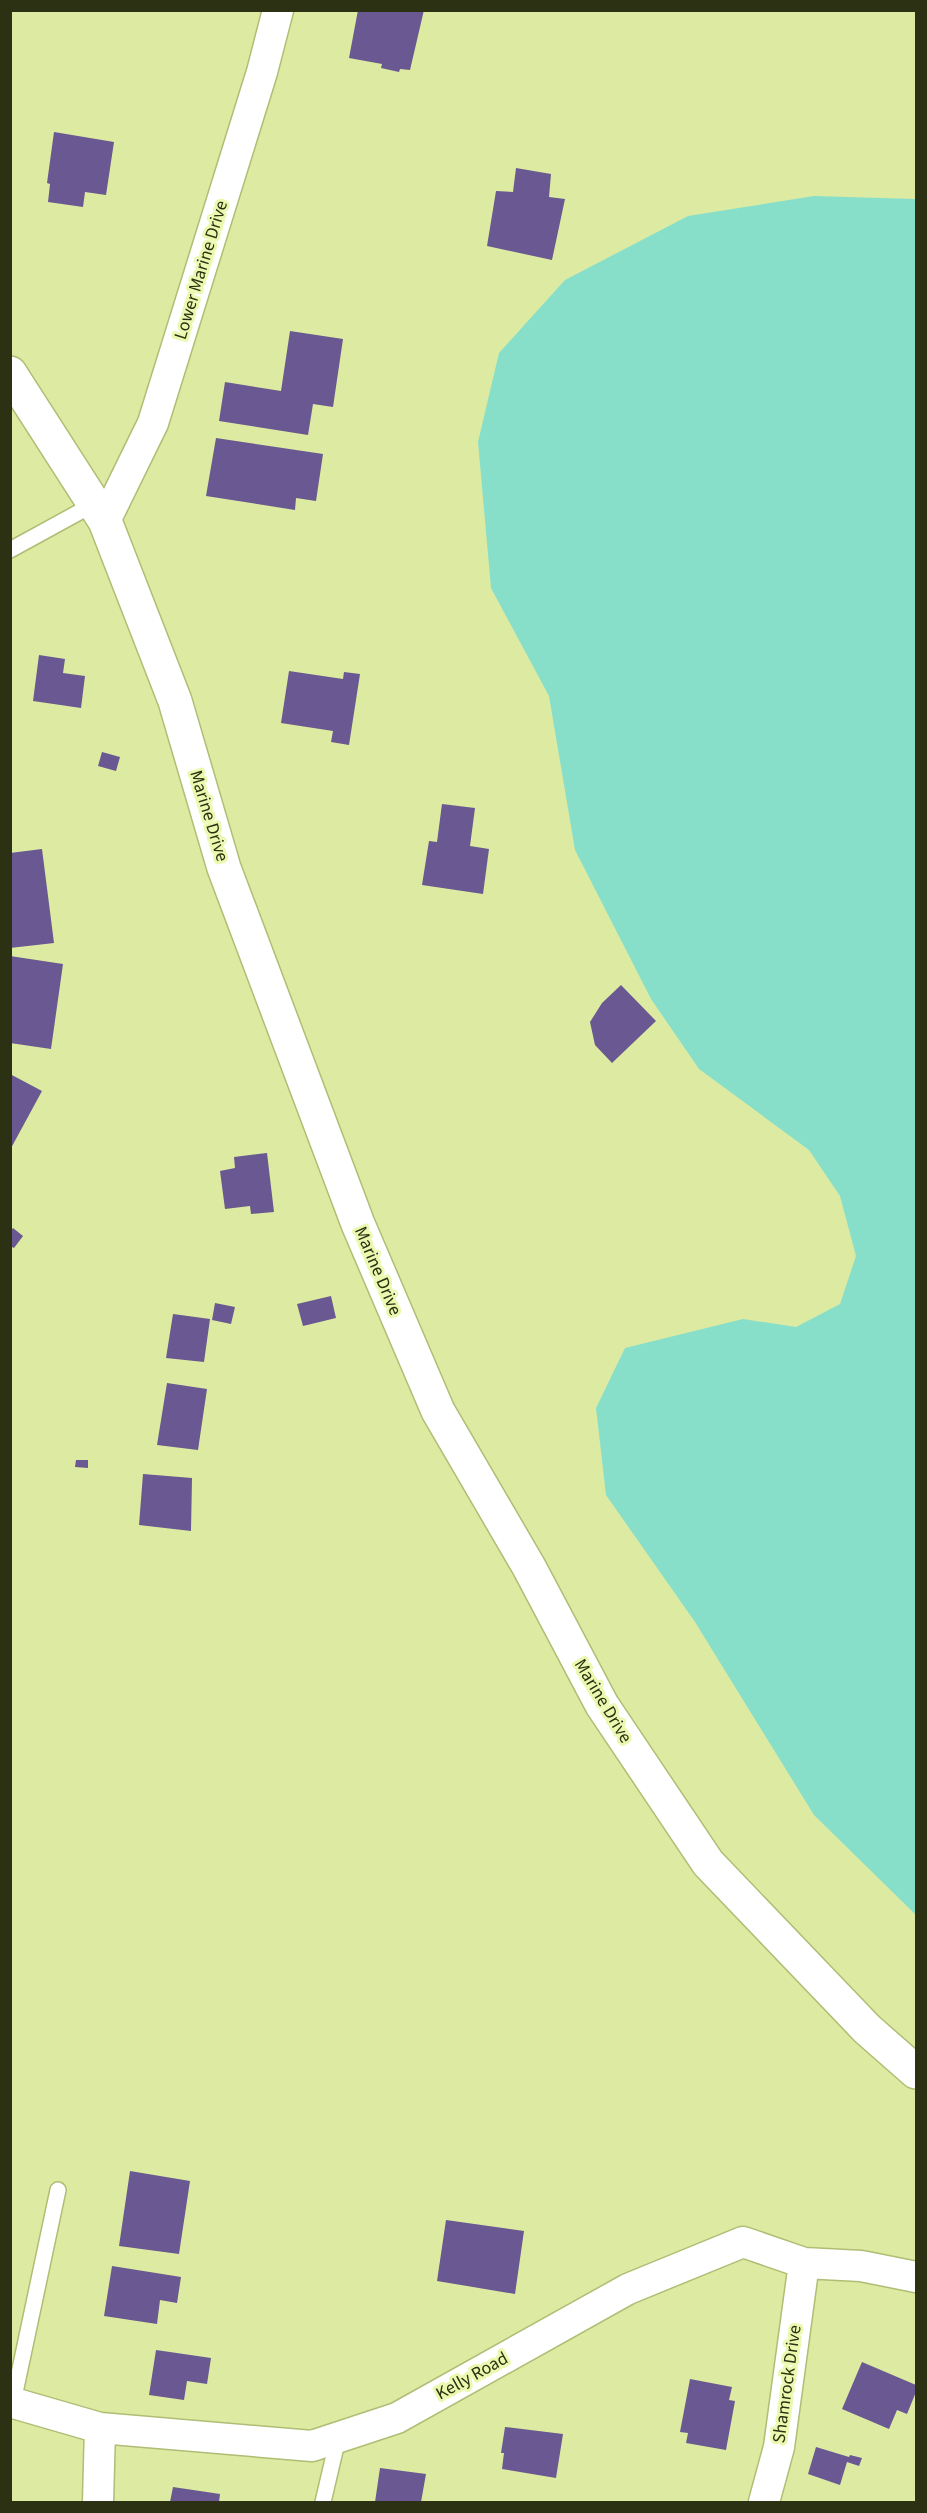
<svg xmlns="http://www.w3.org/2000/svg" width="927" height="2513" font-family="'Source Sans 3',sans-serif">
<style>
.water{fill:#87dfca}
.building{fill:#695891}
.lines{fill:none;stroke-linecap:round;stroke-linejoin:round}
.service-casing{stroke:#afbd75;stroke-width:18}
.minor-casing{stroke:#afbd75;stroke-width:33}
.tertiary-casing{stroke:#afbd75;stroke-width:36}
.service{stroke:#fff;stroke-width:15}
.minor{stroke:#fff;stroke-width:30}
.tertiary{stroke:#fff;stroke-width:33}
.labels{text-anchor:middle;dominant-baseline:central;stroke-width:6;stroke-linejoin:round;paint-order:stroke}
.street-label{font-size:18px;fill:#2c3113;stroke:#eaf9af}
</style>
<rect width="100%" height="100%" fill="#ddeba2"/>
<path class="water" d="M814,196L916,199V1915L814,1815L695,1622L606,1495L596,1408L625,1348L743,1319L796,1327L840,1304L856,1256L840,1196L809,1150L699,1069L651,999L575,850L549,696L491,588L478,442L499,353L565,280L688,216Z"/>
<path class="building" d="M358,10H424L410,70L400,69L399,72L381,68L382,64L349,58Z
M54,132L114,142L106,195L85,192L83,207L48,202L50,184L47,183Z
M516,168L551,174L549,197L565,199L552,260L487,246L496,191L513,192Z
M290,331L343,339L333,407L313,404L308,435L219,421L225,382L281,391Z
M216,438L323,454L316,501L296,498L295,510L206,496Z
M39,655L65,659L63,673L85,676L81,708L33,701Z
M289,671L343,679L344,672L360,674L349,745L331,742L333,731L281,723Z
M102,752L120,757L116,771L98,766Z
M442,804L475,808L470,846L489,849L483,894L422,885L429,841L437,842Z
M42,849L54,943L10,948V853Z
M10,956L63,964L51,1049L10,1043Z
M621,985L656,1021L612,1063L595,1045L590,1022L602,1003Z
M10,1074L42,1091L10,1150Z
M267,1153L274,1212L251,1214L250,1206L225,1209L220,1171L235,1168L234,1157Z
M13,1228L23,1236L14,1248L10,1246V1232Z
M331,1296L336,1318L303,1326L297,1304Z
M215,1303L235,1307L231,1324L212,1320Z
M173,1314L210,1319L204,1362L166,1358Z
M167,1383L207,1389L198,1450L157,1445Z
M76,1460H88V1468L75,1467Z
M143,1474L192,1478L191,1531L139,1525Z
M130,2171L190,2181L179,2254L119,2246Z
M446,2220L524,2231L515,2294L437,2281Z
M112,2266L181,2277L177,2303L160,2300L157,2324L104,2316Z
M156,2350L211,2358L207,2384L187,2381L184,2400L149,2395Z
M862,2362L916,2385V2392L907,2414L897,2410L889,2429L842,2409Z
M690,2379L732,2387L729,2400L735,2401L726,2450L686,2443L688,2433L680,2432Z
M505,2427L563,2434L556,2478L502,2469L504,2453H501Z
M816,2447L849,2457L850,2455L862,2458L859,2466L847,2462L840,2485L808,2474Z
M380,2468L426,2474L421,2502H375Z
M173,2487L220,2494L219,2502H170Z"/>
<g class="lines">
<defs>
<path id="service" d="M10,550L94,504
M13,2402L58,2190
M323,2502L338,2438"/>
<path id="minor" d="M105,521L153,423L262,72L278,10
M10,2402L100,2428L312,2446L397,2418L628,2289L743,2242L804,2263L861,2266L916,2277
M98,2502L100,2428
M764,2502L779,2447L804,2263"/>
<path id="tertiary" d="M10,373L105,521L175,701L224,868L358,1224L438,1411L529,1567L602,1705L708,1863L867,2029L916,2072"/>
</defs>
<use href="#service" class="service-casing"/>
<use href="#minor" class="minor-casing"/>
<use href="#tertiary" class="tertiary-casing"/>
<use href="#service" class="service"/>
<use href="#minor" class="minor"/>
<use href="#tertiary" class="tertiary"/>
</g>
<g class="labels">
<g class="street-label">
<text transform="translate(201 270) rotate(-73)">Lower Marine Drive</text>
<text transform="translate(209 816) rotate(73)">Marine Drive</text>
<text transform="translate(378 1271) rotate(67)">Marine Drive</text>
<text transform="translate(603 1701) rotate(59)">Marine Drive</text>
<text transform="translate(472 2376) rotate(-29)">Kelly Road</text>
<text transform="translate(787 2384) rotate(-82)">Shamrock Drive</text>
</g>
</g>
<rect width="927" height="2513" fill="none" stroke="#2c3113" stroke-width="24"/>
</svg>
